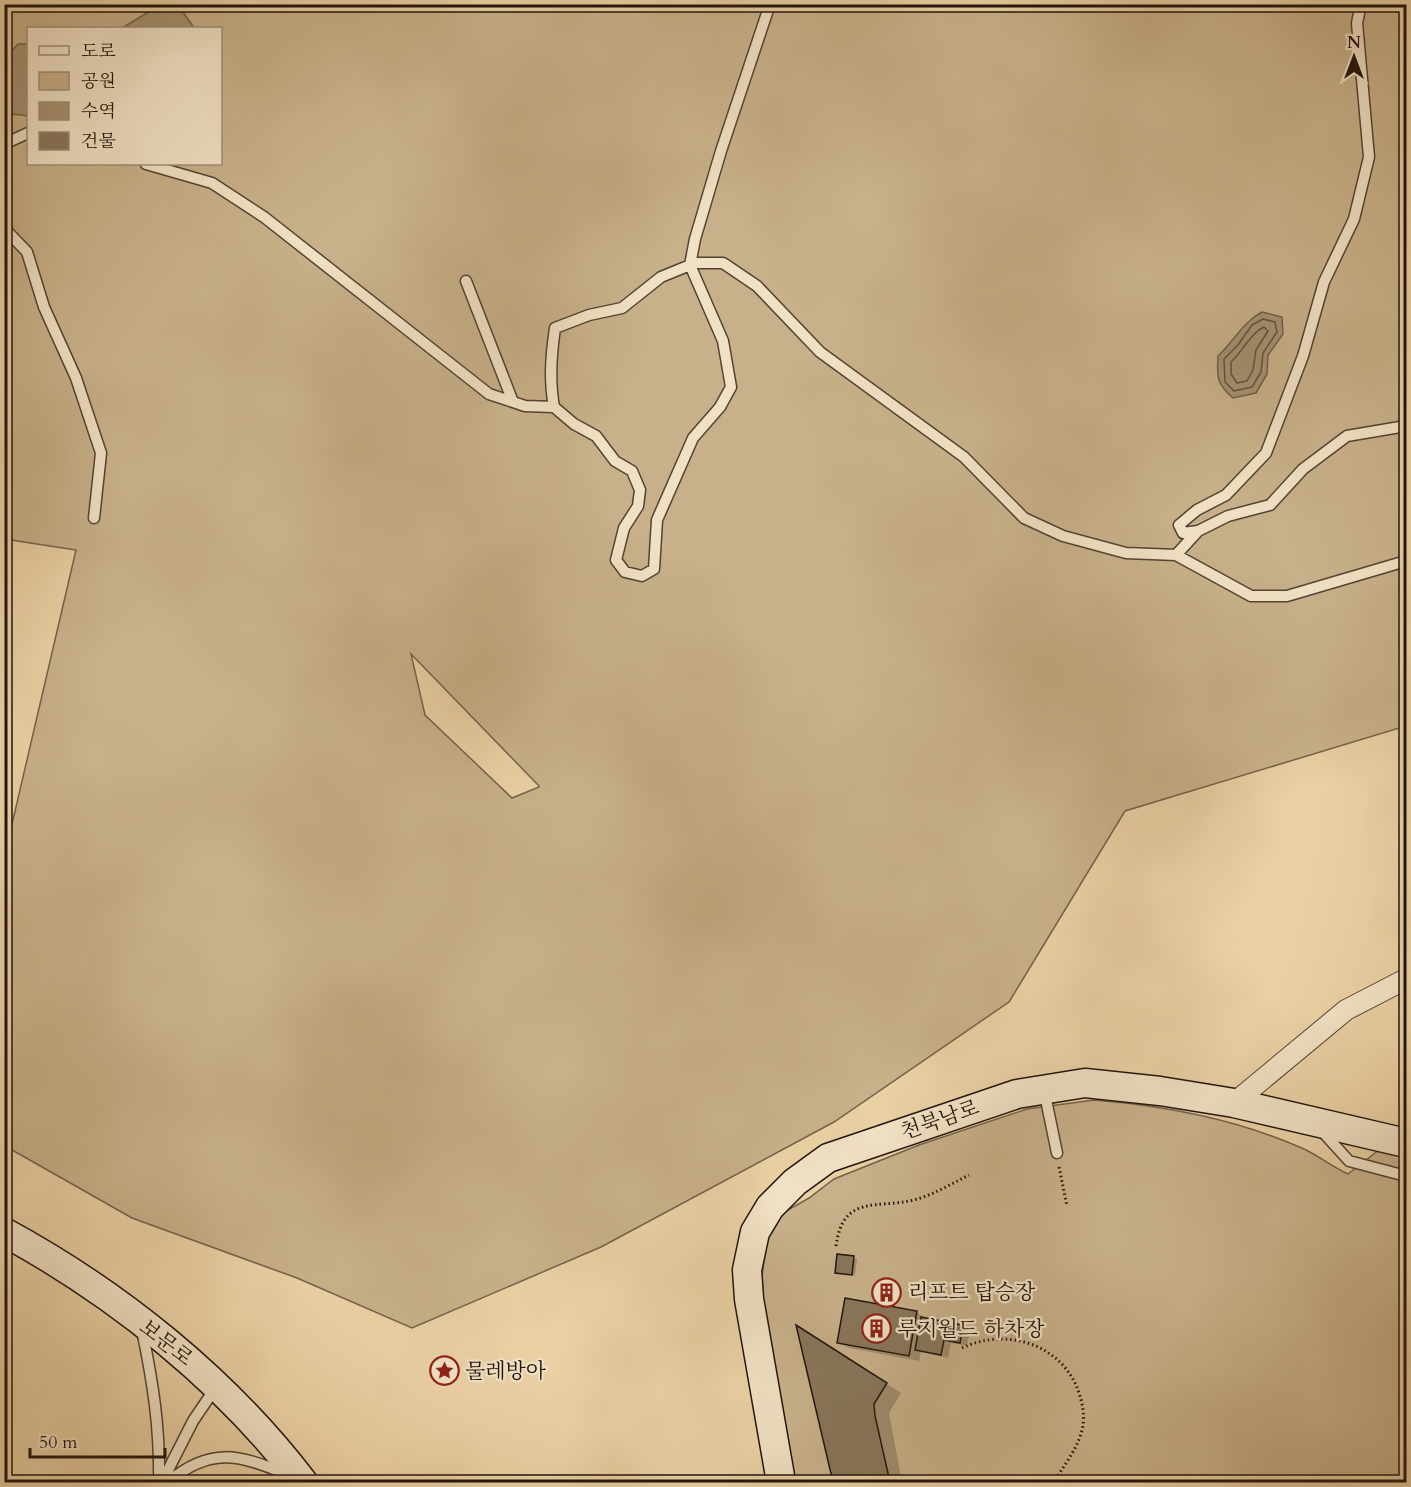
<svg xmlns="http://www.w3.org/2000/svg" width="1411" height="1487" font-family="Cardo,'Noto Serif KR',serif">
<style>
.green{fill:#c8b18a;stroke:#74624c;stroke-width:1.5;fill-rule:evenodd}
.water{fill:#a59171;stroke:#705f49;stroke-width:1.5}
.shadow{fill:#0003}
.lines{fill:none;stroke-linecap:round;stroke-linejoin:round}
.shore{stroke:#625240;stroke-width:1.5}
.building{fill:#89765c;stroke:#20140e;stroke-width:1.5}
.lane-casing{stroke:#524334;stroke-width:13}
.street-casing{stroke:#524334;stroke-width:22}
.secondary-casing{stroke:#20140e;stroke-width:31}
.path{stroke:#20140e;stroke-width:3;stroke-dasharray:1.5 3;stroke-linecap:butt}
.lane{stroke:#f1e1c4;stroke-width:10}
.street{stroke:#f1e1c4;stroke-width:20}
.secondary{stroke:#f1e1c4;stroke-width:28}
.labels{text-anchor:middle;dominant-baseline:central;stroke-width:4.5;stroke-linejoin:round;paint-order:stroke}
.street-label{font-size:21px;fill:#20140e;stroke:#f1e1c4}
.poi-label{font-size:21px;fill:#20140e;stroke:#f1e1c4;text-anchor:start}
</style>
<rect width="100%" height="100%" fill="#ead1a4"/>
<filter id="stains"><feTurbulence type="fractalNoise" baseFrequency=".00333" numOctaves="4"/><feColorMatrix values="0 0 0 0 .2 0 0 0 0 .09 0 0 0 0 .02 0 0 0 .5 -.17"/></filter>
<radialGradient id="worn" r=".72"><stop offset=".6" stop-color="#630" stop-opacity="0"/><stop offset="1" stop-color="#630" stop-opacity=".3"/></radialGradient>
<path class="green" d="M5,5H1406V726L1125,811L1009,1002L834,1122L601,1247L412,1328L297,1278L132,1218L5,1146V854L76,550L5,539ZM28,28H220V164H28ZM411,654L539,786V787L512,798L425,715Z
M1094,1100C1167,1106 1236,1119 1304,1149C1319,1156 1332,1167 1348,1174L1406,1129V1482H792L763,1302L762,1276L767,1240L779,1215L809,1198L834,1179L919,1145L1027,1109Z"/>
<path class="water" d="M160,5L181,9L194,28H122Z
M18,44H28V116L5,113V58Z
M1262,312L1282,317L1283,334L1268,355L1267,374L1256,393L1233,398C1216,383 1217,377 1218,356C1234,341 1243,322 1262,312Z"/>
<path class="shadow" d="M838,1255L857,1259L855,1276L837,1272Z
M916,1312L927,1319L970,1330L967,1346L951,1343L948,1358L921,1352L919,1361L849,1348L838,1342Z
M798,1328L901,1393L889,1413L902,1482H834Z"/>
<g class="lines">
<path class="shore" d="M1263,319L1275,322L1277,332L1263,353L1261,372L1252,387L1234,391L1225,382L1224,359L1238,345L1252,325Z
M1264,327L1268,331L1256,350L1253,370L1247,381L1237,383L1231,374V362C1242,352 1251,333 1264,327Z"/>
</g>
<path class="building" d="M837,1254L854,1256L852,1275L835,1273Z
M879,1283L900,1290L899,1297L877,1296L873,1289Z
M845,1298L917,1311L909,1356L837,1343Z
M921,1317L963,1325L960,1343L944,1340L941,1355L915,1350Z
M796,1325L887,1383L874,1404L875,1416L890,1482H833Z"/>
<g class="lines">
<defs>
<path id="lane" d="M4,144L28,133
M146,164L212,183L264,217L489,394L525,406L554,407C549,380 551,355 555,328L589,315L622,308L661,277L695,263H723L757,286L820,352L964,457L1024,518L1063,536L1126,553L1176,555
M4,228L27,252L44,307L76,378L101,453L94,518
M466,281L513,402
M554,407L574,424L596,436L615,461L632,471L640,490L638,506L624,528L616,560L625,572L642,576L654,569L657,520L693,438L720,407L731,387L723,341L690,265L695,239L721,151L770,4
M1406,426L1347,436L1303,469L1270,505L1228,516L1198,531L1176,555L1251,596H1287L1406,561
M1198,531L1183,533L1179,525L1197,510L1226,495L1266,453L1303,356L1324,282L1354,219L1369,157L1357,23L1361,4
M1044,1090L1057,1153
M1320,1129L1349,1161L1406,1176
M142,1330C153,1383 160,1428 159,1482
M162,1482L193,1421L216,1387
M168,1482C210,1447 238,1454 286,1474"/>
<path id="street" d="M1234,1103L1346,1010L1406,979"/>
<path id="secondary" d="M4,1232C118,1294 225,1380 303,1482
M781,1482L749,1299L747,1270L755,1232L770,1207L795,1182L828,1158L1017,1094L1085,1083L1160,1091L1234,1103L1406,1143"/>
</defs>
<use href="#lane" class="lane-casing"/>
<use href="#street" class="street-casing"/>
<use href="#secondary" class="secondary-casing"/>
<path class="path" d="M1059,1167L1067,1206
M836,1246C843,1194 876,1209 914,1200C933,1195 951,1184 969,1175
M962,1348C1004,1328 1056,1342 1076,1385C1081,1397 1085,1412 1083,1425C1080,1446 1064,1465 1054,1482"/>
<use href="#lane" class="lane"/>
<use href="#street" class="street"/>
<use href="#secondary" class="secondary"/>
</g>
<defs>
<symbol id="building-ring" viewBox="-11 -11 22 22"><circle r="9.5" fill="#f1e1c4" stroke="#8f2418" stroke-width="1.5"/><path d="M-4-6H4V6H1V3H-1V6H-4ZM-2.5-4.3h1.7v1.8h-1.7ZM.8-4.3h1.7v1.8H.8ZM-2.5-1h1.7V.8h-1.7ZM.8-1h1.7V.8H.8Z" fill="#8f2418"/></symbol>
<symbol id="sight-ring" viewBox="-11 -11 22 22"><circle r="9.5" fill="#f1e1c4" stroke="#8f2418" stroke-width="1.5"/><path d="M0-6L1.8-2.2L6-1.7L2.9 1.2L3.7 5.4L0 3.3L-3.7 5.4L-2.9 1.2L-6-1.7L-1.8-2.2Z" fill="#8f2418"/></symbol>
</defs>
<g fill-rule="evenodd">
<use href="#building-ring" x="870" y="1276" width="33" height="33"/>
<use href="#building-ring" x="860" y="1312" width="33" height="33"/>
<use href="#sight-ring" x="428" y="1354" width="33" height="33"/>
</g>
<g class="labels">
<g class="street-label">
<text transform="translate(940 1120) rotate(-19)">천북남로</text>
<text transform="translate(166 1343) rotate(38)">보문로</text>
</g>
<g class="poi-label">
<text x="908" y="1292">리프트 탑승장</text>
<text x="897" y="1329">루지월드 하차장</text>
<text x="465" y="1371">물레방아</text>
</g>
</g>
<rect width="1411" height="1487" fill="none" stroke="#ead1a4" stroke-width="24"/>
<rect x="6" y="6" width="1399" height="1475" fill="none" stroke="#20140e" stroke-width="3"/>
<rect x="12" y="12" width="1387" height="1463" fill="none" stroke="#20140e" stroke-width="1.5"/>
<rect x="27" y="27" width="195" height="138" fill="#f1e1c4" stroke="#9d8f7b" stroke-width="1.5"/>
<rect x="39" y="46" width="30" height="9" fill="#f1e1c4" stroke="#9d8f7b" stroke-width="1.5"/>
<text x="81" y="57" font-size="18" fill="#20140e">도로</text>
<rect x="39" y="72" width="30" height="18" fill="#c8b18a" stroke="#9d8f7b" stroke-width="1.5"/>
<text x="81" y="87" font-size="18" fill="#20140e">공원</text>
<rect x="39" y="102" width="30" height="18" fill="#a59171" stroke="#9d8f7b" stroke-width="1.5"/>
<text x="81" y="117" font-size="18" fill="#20140e">수역</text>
<rect x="39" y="132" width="30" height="18" fill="#89765c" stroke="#9d8f7b" stroke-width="1.5"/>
<text x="81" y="147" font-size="18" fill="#20140e">건물</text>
<g transform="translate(1354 57)" stroke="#f1e1c4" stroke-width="4.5" paint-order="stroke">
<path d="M0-4.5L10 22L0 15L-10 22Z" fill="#20140e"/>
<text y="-9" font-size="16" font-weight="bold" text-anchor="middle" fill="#20140e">N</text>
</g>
<path d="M30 1448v9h135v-9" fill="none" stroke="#20140e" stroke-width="3"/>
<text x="39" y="1448" font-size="18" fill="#20140e" stroke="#f1e1c4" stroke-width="4.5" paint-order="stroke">50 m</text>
<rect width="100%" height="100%" filter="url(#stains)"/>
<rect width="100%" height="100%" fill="url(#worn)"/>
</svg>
